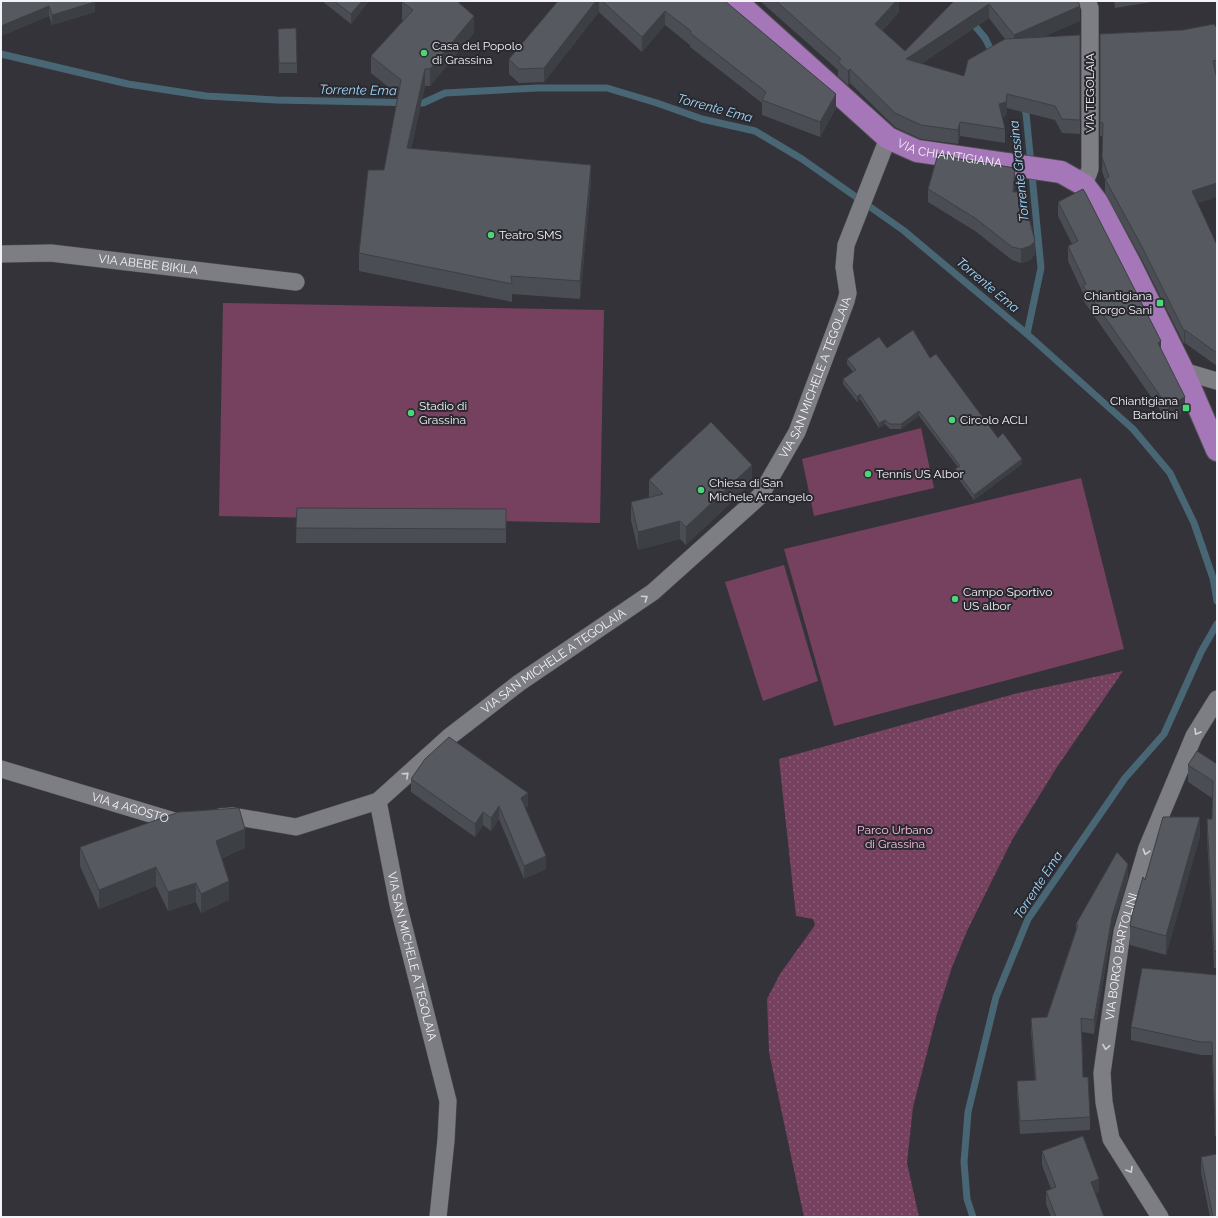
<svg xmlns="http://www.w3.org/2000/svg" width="1218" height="1218" font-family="Raleway,sans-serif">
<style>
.green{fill:#76405f}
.park{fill:url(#park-dots)}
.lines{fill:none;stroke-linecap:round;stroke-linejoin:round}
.stream{stroke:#496674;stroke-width:7}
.street-casing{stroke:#504f54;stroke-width:18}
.primary-casing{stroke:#504f54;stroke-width:24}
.street{stroke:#7d7d84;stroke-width:17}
.primary{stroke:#a677b8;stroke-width:22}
.wall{fill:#4a4d53;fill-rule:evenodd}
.shaded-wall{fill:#3c3f43}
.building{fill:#565a60;stroke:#3c3f43}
.oneway{stroke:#d0d0d4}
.poi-dot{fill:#4bd677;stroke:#2a2930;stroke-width:1.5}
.labels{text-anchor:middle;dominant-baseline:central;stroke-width:4;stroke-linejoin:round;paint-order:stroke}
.poi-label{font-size:12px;fill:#f3f3f7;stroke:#2a2930;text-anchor:start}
.street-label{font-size:12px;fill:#f3f3f7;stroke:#2a2930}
.park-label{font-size:12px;fill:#fbc2e0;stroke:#2a2930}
.water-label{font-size:13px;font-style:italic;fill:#a1dbfc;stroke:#2a2930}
</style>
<defs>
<pattern id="park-dots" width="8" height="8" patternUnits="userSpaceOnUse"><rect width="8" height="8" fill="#76405f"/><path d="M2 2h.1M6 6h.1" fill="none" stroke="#8a5c77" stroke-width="1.8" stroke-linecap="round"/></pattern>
</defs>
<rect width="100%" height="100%" fill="#34333a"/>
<path class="green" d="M223,303L604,310L600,523L219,516Z
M921,428L934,488L814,516L802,459Z
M1081,478L1124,649L834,726L784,549Z
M784,565L818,681L763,701L725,582Z"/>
<path class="park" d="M1123,671L1057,767L1012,840L967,931L952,967L937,1014L913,1107L907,1163L919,1217H804L769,1052L767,999L780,974L815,925L813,919L796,916L779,759L1018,693Z"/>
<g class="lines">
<path class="stream" d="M970,20L985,38L994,56
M1,54L128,84L206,96L276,100L423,103L445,93L538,88H607L657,103L702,119L755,131L802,159L903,230L1027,334L1133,429L1170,473L1194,523L1213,578L1217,601
M1022,105L1026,113L1041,268L1027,334
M973,1217L967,1199L964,1162L968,1112L996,997L1028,919L1125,778L1164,734L1201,652L1217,624"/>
<defs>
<g id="street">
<path d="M1084,185L1090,169V8L1087,1"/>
<path id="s1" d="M1,254L51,253L296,282"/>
<path d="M1183,371L1217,381"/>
<path id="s2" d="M1,769L174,821H184"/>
<path id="s3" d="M378,801L398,904L448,1101L446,1140L438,1217"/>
<path id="s4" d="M220,817L233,816L296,827L378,801L449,737L519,683L653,592L760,496L797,432L846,301L848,293L844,267L846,245L888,138"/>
<path id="s5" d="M1160,1217L1111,1139L1104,1102L1102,1073L1122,932L1147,848L1194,736L1217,699"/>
</g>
<g id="primary">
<path id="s6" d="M736,1L888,138L917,151L1061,172L1084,185L1097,202L1130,264L1183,371L1217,450"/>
</g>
</defs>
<use href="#street" class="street-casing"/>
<use href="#primary" class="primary-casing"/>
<use href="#street" class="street"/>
<use href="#primary" class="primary"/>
</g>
<path class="wall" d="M1,1L95,12L52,25L49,16L1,36Z
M322,1H369L351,24Z
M558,1H725L836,108L820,137L762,115V103L690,47V45L665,25L642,52L599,12L544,82L519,83L509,74V59Z
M760,1H899V12L882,31L905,51L954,1H1078L1080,21L1042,37L1080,35V134L1062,133L1055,120L1007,108L1006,116L1002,117L1005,129V143L960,136L958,144L921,139L895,127L850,83L848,85L838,76V70ZM989,18L1005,39L964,76L921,64Z
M1114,1H1158L1115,8Z
M402,2L474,33L430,86H425L411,149L591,183L580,299L512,294V302L359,271V253L384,170L398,95L371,73V56L403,21L402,19Z
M1217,27V73L1216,74L1198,203L1216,243L1217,242V366L1185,343L1184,344L1141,258L1105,192V180L1102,171L1103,136H1100V34L1183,30Z
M278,39L297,63V73H279Z
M954,158L1015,181L1014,192L1035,254L1030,260L1021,263L1012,260L975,231L928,202V189Z
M1058,202L1161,350L1185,411L1168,421L1083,300V293L1068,261V246L1072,244L1058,216Z
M887,348L930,358L998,438L1022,464L974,500L955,474V469L958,467L919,416L901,429H890L885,424L879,428L860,399L857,402L843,384V379L853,372L847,364V359Z
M649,480L752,483L686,545L680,539L638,550L631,520V502L649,497Z
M297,508L506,509V543H296Z
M1217,764V968H1214L1207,836V819H1212V798L1188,782V765Z
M411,779L528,806L525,808L546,869L524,879L499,819L491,831L483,825L475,837L411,792Z
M1200,836L1166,955L1130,945V926L1145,880Z
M80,847L245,848L222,858L229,900L201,913L196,902L168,911L156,886L99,909L80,866Z
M1128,878L1112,930L1094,1034L1082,1032L1083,1077L1090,1117V1130L1020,1134L1017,1094V1081L1035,1080L1031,1032V1018L1047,1017L1076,930V924Z
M1217,975V1136H1215L1212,1055H1201L1131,1040V1027Z
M1042,1151L1099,1192L1095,1193L1104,1217H1051L1046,1204V1191L1051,1189L1042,1165Z
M1201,1157L1217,1217H1210L1201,1172Z"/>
<path class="shaded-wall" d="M362,1H369L351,24V14Z
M596,1H599V12L544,82V68Z
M896,1H899V12L875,38V24Z
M95,2V12L52,25V15Z
M989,4V18L906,74V59Z
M49,6V16L1,36V26Z
M1080,6V21L1014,50V35Z
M665,11V25L642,52V37Z
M474,16V33L430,86V69Z
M425,69V86L407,166V148Z
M850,69V83L848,85V71Z
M836,94V108L820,137V122Z
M1007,94V108L1006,116L999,119V104Z
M960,122V136L958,144V130Z
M591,165V183L580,299V281Z
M1015,168V181L1013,205V192Z
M1217,183V197L1192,205V191Z
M1035,241V254L1030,260L1021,263V249Z
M1185,330V343L1184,344V331Z
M1161,341V356L1158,343Z
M860,394V399L857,402V397Z
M1185,397V411L1168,421V407Z
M919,411V416L901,429V424Z
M885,420V424L879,428V423Z
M1022,459V464L974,500V495Z
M752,465V483L686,545V527Z
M680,521V539L638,550V532Z
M528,793V806L521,811V798Z
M499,806V819L491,831V818Z
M483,812V825L475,837V824Z
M1200,817V836L1166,955V936Z
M245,829V848L216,860V841Z
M546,856V869L524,879V866Z
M1128,864V878L1112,930L1094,1034V1020L1112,917Z
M156,867V886L99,909V890Z
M229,881V900L201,913V894Z
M196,883V902L168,911V892Z
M1099,1179V1192L1091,1195V1182Z"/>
<path class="building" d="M1,1H95V2L52,15L49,6L1,26Z
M334,1H362L351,14Z
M402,1H457L474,16L430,69H425L407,148L591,165L580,281L511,276L512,284L359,253L368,170H384L401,80L371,56L413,10L402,2Z
M558,1H596L544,68L519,69L509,59Z
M602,1H725L836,94L820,122L762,100L766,92L690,33L691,31L665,11L642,37Z
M776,1H896L875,24L905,51L954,1H1078L1080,6L1014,35L989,4L906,59L964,76L968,60L1005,39L1080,35V120L1062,119L1055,106L1007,94L1006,102L999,104L1005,129L960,122L958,130L921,125L895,113L850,69L848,71L838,62L841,59Z
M1214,24L1216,27H1217V60L1213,61L1217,79V183L1192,191L1216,243L1217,242V353L1185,330L1184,331L1141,245L1105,179L1109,177L1102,157L1103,123L1100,122V34L1183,30Z
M296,28L297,63H279L278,29Z
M938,154L954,156V158L1015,168L1013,192H1022L1035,241L1030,246L1021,249L1012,247L975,218L928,189Z
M1083,189L1086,194L1161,341L1158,343L1185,397L1168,407L1083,286L1086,284L1068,246L1078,241L1058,202Z
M913,330L930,358L936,354L998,438L1003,433L1022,459L974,495L955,469L960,466L919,411L901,424H890L885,420L879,423L860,394L857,397L843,379L856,370L847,359L879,337L887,348Z
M711,422L752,465L686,527L680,521L638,532L631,502L663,494L649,480Z
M297,508L506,509V529L296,528Z
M449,737L528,793L521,798L546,856L524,866L499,806L491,818L483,812L475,824L411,779L425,759Z
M1197,751L1217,764V952L1214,951L1207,819H1212L1213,781L1188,765Z
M239,808L245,829L216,841L229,881L201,894L196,883L168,892L156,867L99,890L80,847L179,812Z
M1163,817H1200L1166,936L1130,926L1132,915L1143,877L1145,880Z
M1117,852L1128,864L1112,917L1094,1020L1081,1018L1083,1077H1088L1090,1117L1020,1121L1017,1081L1036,1080L1031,1018L1047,1017L1078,925L1076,924Z
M1142,968L1217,975V1123H1215L1212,1042H1201L1131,1027Z
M1083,1136L1099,1179L1091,1182L1104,1217H1056L1046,1191L1056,1187L1042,1151Z
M1217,1154V1217H1213L1201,1157Z"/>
<defs><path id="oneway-chevron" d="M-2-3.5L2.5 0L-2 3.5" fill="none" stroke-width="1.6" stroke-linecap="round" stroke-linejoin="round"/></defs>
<g class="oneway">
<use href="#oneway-chevron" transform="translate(645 598) rotate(-34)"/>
<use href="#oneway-chevron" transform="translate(1197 732) rotate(121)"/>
<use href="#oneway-chevron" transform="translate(406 775) rotate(-42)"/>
<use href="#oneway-chevron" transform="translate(1146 852) rotate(108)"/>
<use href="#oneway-chevron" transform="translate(1106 1047) rotate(99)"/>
<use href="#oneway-chevron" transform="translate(1130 1170) rotate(59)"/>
</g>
<g class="poi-dot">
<circle cx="424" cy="53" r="4"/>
<circle cx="491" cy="235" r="4"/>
<rect x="1156" y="299" width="8" height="8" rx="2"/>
<rect x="1182" y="404" width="8" height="8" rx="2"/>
<circle cx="411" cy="413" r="4"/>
<circle cx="952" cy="420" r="4"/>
<circle cx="868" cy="474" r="4"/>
<circle cx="701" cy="490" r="4"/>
<circle cx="955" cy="599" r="4"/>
</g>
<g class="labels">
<g class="poi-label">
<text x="432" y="46">Casa del Popolo<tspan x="432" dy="14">di Grassina</tspan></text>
<text x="499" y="235">Teatro SMS</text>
<text x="1152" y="296" text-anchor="end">Chiantigiana<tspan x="1152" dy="14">Borgo Sani</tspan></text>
<text x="1178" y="401" text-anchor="end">Chiantigiana<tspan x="1178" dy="14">Bartolini</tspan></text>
<text x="419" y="406">Stadio di<tspan x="419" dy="14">Grassina</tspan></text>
<text x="960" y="420">Circolo ACLI</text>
<text x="876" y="474">Tennis US Albor</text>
<text x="709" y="483">Chiesa di San<tspan x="709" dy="14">Michele Arcangelo</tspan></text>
<text x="963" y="592">Campo Sportivo<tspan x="963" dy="14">US albor</tspan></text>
</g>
<g class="street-label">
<text transform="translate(1090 93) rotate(-90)">VIA TEGOLAIA</text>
<text stroke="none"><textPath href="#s6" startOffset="269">VIA CHIANTIGIANA</textPath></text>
<text stroke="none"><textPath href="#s1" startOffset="148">VIA ABEBE BIKILA</textPath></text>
<text stroke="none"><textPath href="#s4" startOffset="784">VIA SAN MICHELE A TEGOLAIA</textPath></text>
<text stroke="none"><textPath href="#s4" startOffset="388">VIA SAN MICHELE A TEGOLAIA</textPath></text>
<text stroke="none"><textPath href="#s2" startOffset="135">VIA 4 AGOSTO</textPath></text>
<text stroke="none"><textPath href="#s3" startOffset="159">VIA SAN MICHELE A TEGOLAIA</textPath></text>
<text stroke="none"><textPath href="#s5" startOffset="277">VIA BORGO BARTOLINI</textPath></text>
</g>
<g class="park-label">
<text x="895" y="830">Parco Urbano<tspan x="895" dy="14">di Grassina</tspan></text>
</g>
<g class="water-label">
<text transform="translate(358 90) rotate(1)">Torrente Ema</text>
<text transform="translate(715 108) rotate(15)">Torrente Ema</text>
<text transform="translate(1019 171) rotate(-96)">Torrente Grassina</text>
<text transform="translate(988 285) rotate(40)">Torrente Ema</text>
<text transform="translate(1038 885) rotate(-57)">Torrente Ema</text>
</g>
</g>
<rect width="1218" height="1218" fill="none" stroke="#f3f3f7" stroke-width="4"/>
</svg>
